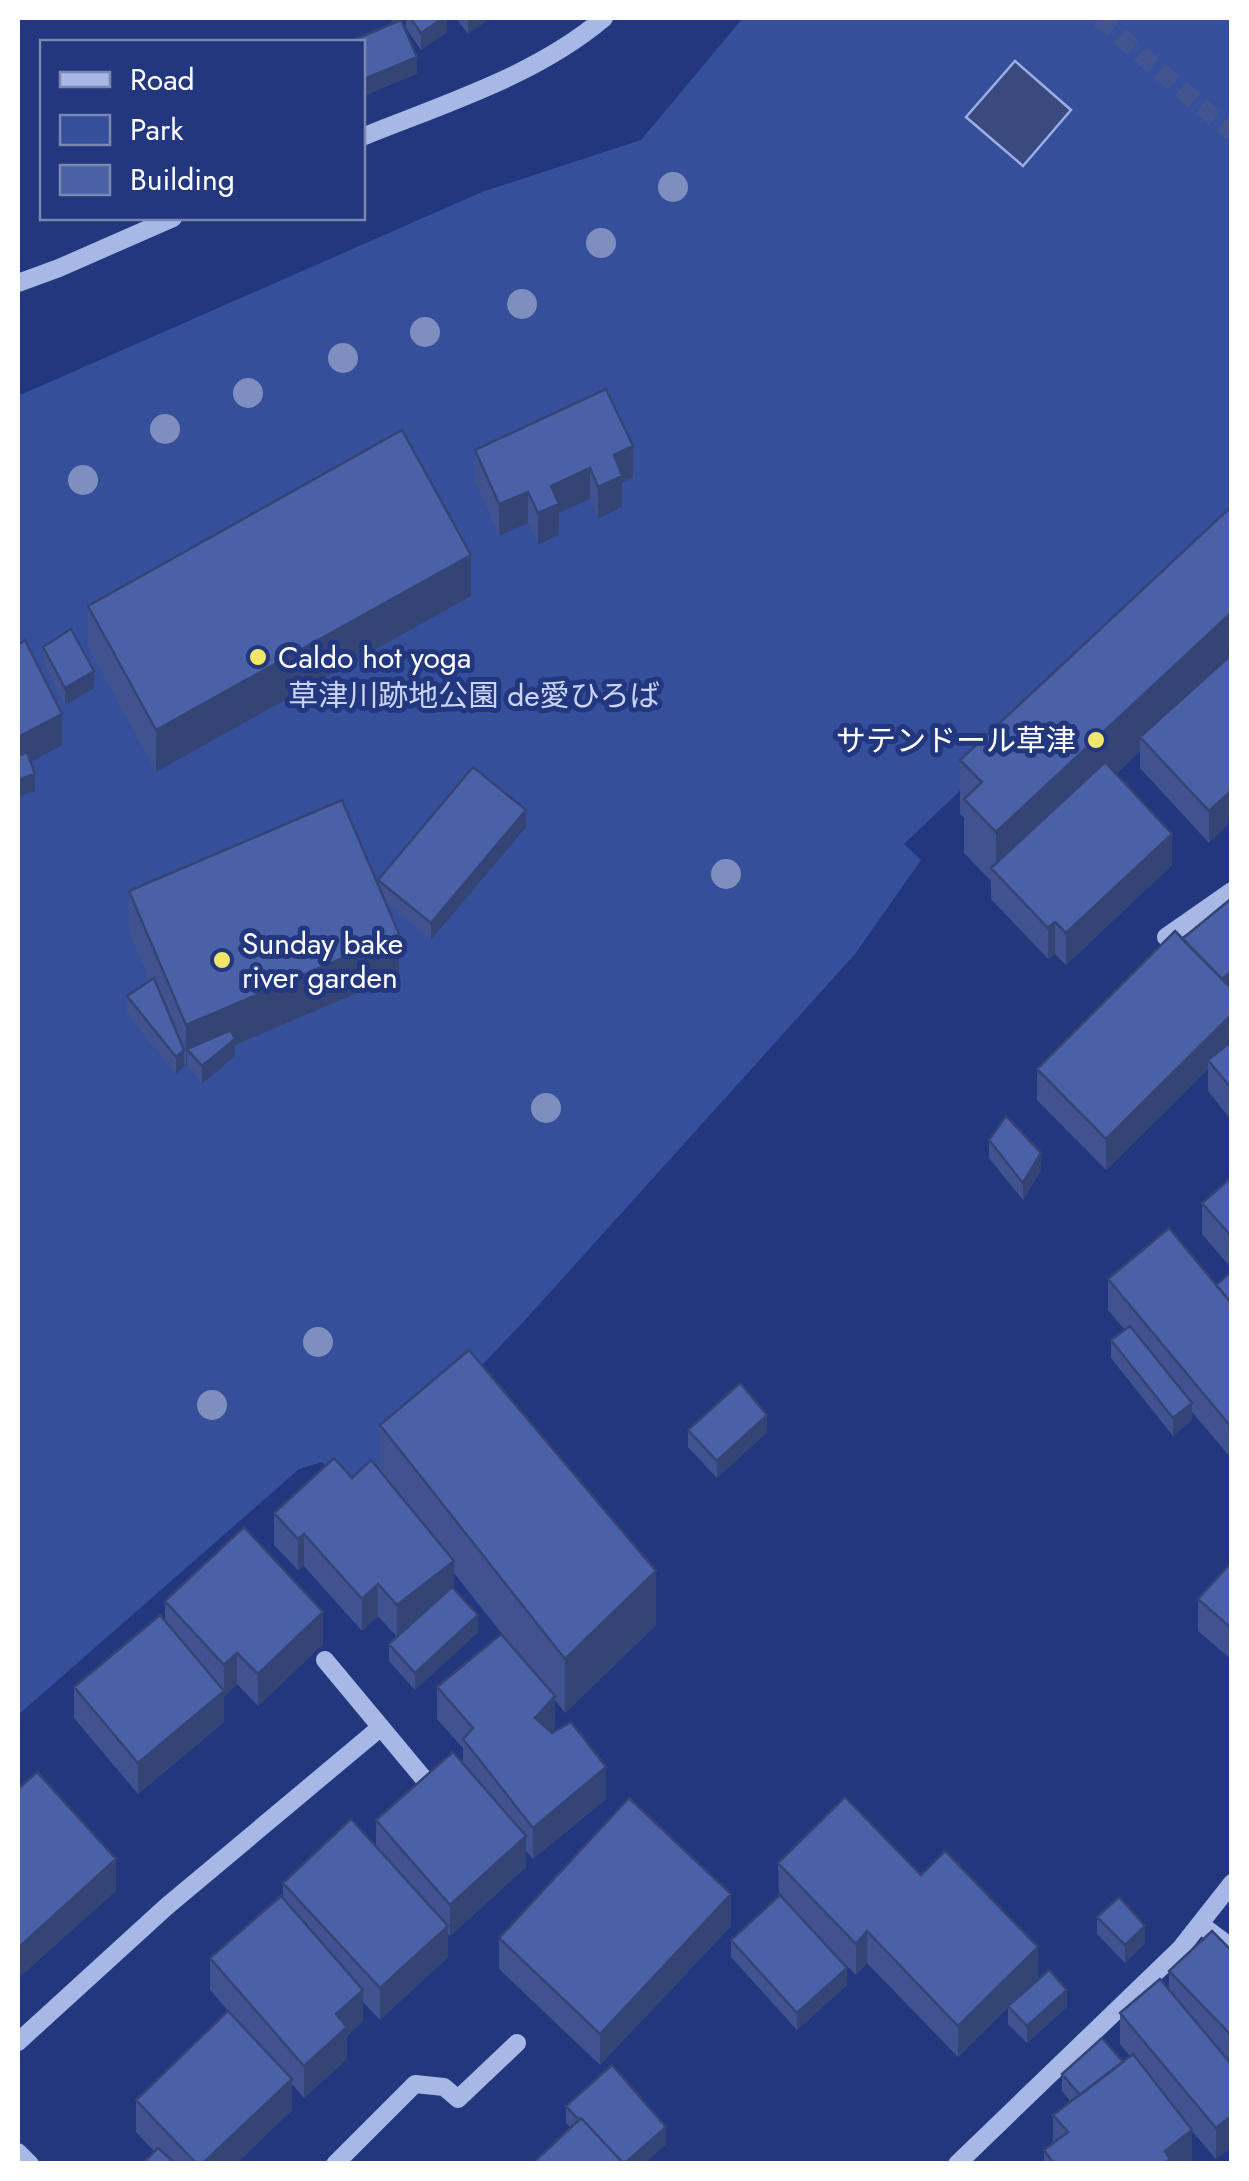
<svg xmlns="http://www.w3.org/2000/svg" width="1249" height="2181" font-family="Jost,'Noto Sans JP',sans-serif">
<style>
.green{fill:#364f9b}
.water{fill:#3a497e;stroke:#9bafe7;stroke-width:2.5}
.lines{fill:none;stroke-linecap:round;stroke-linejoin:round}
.minor-tunnel{stroke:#435591;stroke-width:18;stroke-dasharray:18 9;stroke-linecap:butt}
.minor{stroke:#a7b7e6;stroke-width:18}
.tree{fill:#7e8ebf}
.wall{fill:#405390}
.shaded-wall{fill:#344475}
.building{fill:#4b61a7;stroke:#344475;stroke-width:2.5}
.poi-dot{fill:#f2e66a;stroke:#22377e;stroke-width:4}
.labels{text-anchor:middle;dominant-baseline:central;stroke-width:10;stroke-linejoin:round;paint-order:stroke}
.poi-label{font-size:30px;fill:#fff;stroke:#22377e;text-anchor:start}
.park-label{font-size:30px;fill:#cad5f5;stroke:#22377e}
</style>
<rect width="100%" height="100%" fill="#22377e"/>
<path class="green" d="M743,18H1231V533L904,844L921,860L855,954L526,1319L358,1495L341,1485L322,1462L299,1469L18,1715V396L482,192L641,140Z"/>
<path class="water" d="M1015,61L1071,110L1023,166L966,117Z"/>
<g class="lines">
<path class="minor-tunnel" d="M1099,18L1232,133"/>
<path class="minor" d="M362,137C446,103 535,76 604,18
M18,283L59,268L173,218
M1166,937L1232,891
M325,1660L434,1791
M1204,1927L1232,1948
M18,2042L166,1907L381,1727
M18,2152L30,2164
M335,2164L415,2084L444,2087L458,2099L517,2043
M957,2164L1180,1949L1232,1883"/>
</g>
<g class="tree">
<circle cx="673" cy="187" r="15"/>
<circle cx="601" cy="243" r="15"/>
<circle cx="522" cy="304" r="15"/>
<circle cx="425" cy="332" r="15"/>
<circle cx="343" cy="358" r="15"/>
<circle cx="248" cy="393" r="15"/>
<circle cx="165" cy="429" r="15"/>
<circle cx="83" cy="480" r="15"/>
<circle cx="726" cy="874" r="15"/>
<circle cx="546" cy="1108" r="15"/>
<circle cx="318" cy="1342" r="15"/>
<circle cx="212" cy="1405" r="15"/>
</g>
<path class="wall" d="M391,18H447V32L421,50L406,28V18L401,21L417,74Z
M456,18H490L468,34Z
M606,389L633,478L622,483V507L598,519L590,499L559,513V535L538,545L528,523L499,536L475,481V450Z
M1232,506L1209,843L1140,768V751L1116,774L1172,865L1066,965L1055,954L1048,959L991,899V881L964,853V818L960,814V760Z
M471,596L156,772L88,647V606Z
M43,647L94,688L65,705L43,664Z
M526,827L431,940L386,903L399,975L235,1045V1056L202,1084L184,1063V1067L176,1075L127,1013V996L150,980L129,932V891L378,886V880Z
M1232,898V1121L1208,1091V1069L1106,1170L1037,1100V1069L1182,939Z
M989,1140L1041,1170L1023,1200L989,1158Z
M1232,1177V1269L1202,1234V1203Z
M1232,1271V1459L1192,1412V1420L1173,1436L1111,1358V1340L1125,1330L1108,1310V1279L1216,1285Z
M380,1425L656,1625L565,1713L555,1700V1727L551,1732L606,1799L533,1859L526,1851V1867L450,1936L448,1934V1957L380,2020L363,2002V2021L347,2036V2059L304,2098L292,2084V2110L236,2164H142L154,2151L136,2132V2100L230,2013L210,1990V1958L283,1899V1883L376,1846V1820L463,1764V1748L437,1719V1687L517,1653L454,1573V1589L478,1632L415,1690L389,1661V1644L397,1637L378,1616L362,1631L304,1566L298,1570L274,1545V1513L352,1478L380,1471Z
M688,1430L767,1432L717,1478L688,1447Z
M1232,1562V1660L1198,1631V1599Z
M165,1601L323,1644L258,1706L237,1684L224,1696V1722L138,1794L74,1718V1687L165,1621Z
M778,1863L921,1875L1038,1978L1023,1993L1067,2007L1027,2043L1008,2024V2007L958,2057L867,1963L856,1975L824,1943L847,1985L797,2030L731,1957V1940L779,1896Z
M1097,1917L1145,1943L1125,1963L1097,1934Z
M731,1926L600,2065L499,1969V1938Z
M1232,1951V2147L1216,2159L1186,2124L1192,2162L1189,2164H1044V2150L1053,2143V2115L1071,2102L1062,2091V2074L1123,2062L1130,2056L1120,2044V2013L1169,1990V1971Z
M566,2106L666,2144L644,2164H532L570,2127L566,2123Z"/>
<path class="shaded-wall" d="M443,18H447V32L421,50V33Z
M468,18H490L468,34Z
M417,57V74L362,97V80Z
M633,446V478L622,483V507L598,519V487L614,455Z
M590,468V499L559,513V535L538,545V513L551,486Z
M528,492V523L499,536V504Z
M471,555V596L156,772V730Z
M1232,612V666L1140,737V751L1003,880L996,873V832Z
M94,671V688L65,705V688Z
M62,714V745L18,769V737Z
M35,774V791L18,797V780Z
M1232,790V821L1209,843V811Z
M526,810V827L431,940V923Z
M1172,834V865L1066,965V933Z
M1055,922V954L1048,959V928Z
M399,934V975L235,1045V1056L202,1084V1066L187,1049V1066H186V1025Z
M1232,971V989L1217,983Z
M1232,1014V1046L1208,1060V1069L1106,1170V1139Z
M184,1050V1067L176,1075V1057Z
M1041,1153V1170L1023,1200V1183Z
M1192,1403V1420L1173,1436V1418Z
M767,1415V1432L717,1478V1461Z
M304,1534V1566L298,1570V1539Z
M454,1561V1592L397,1637V1605Z
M656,1571V1625L565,1713V1659Z
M378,1584V1616L362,1631V1599Z
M323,1612V1644L258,1706V1674Z
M478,1615V1632L415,1690V1673Z
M237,1653V1684L224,1697V1665Z
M224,1691V1722L138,1794V1763Z
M555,1696V1727L535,1749V1718Z
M606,1767V1799L533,1859V1828Z
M526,1836V1867L450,1936V1905Z
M116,1859V1891L18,1979V1948Z
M731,1894V1926L600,2065V2034Z
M448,1926V1957L380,2020V1988Z
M1145,1926V1943L1125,1963V1945Z
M867,1931V1963L856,1975V1944Z
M1038,1947V1978L958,2057V2026Z
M847,1968V1985L797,2030V2013Z
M363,1990V2021L347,2036V2059L304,2098V2066L336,2014Z
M1067,1990V2007L1027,2043V2026Z
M292,2079V2110L236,2164H202Z
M1232,2115V2147L1216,2159V2128Z
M666,2127V2144L644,2164H624Z
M1192,2130V2162L1189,2164H1164L1165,2151Z"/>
<path class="building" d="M410,18H443L421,33Z
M401,20L417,57L362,80V42H349Z
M606,389L633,446L614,455L622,476L598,487L590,468L551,486L559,504L538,513L528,492L499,504L475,450Z
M402,430L471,555L156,730L88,606Z
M1232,506V612L996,832L964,799L982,782L960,760Z
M71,629L94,671L65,688L43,647Z
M25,640L62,714L18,737V645Z
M1232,654V790L1209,811L1140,737Z
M27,752L35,774L18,780V756Z
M1105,762L1172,834L1066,933L1055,922L1048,928L991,868Z
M473,767L526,810L431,923L378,880Z
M342,800L399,934L186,1025L129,891Z
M1232,898V971L1222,979L1182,939Z
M1175,931L1232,989V1014L1106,1139L1037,1069Z
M154,978L184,1050L176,1057L127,996Z
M231,1030L235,1039L202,1066L187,1049Z
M1232,1041V1089L1208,1060Z
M1006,1116L1041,1153L1023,1183L989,1140Z
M1232,1177V1237L1202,1203Z
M1169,1228L1232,1304V1428L1108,1279Z
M1232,1271V1304L1216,1285Z
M1130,1326L1192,1403L1173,1418L1111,1340Z
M469,1350L656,1571L565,1659L380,1425Z
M740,1383L767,1415L717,1461L688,1430Z
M334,1458L352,1478L371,1460L454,1561L397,1605L378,1584L362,1599L304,1534L298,1539L274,1513Z
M244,1527L323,1612L258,1674L237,1653L224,1665L165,1601Z
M1232,1562V1629L1198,1599Z
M452,1587L478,1615L415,1673L389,1644Z
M160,1615L224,1691L138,1763L74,1687Z
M501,1634L555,1696L535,1718L552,1733L571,1722L606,1767L533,1828L463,1739L473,1728L437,1687Z
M453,1752L526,1836L450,1905L376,1820Z
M37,1772L116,1859L18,1948V1789Z
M845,1797L921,1875L945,1851L1038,1947L958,2026L867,1931L856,1944L778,1863Z
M629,1798L731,1894L600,2034L499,1938Z
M351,1819L448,1926L380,1988L283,1883Z
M780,1895L847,1968L797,2013L731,1940Z
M281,1896L363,1990L336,2014L347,2027L304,2066L210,1958Z
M1119,1897L1145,1926L1125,1945L1097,1917Z
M1212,1931L1232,1951V2036L1169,1971Z
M1049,1970L1067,1990L1027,2026L1008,2006Z
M1160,1979L1232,2065V2115L1216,2128L1120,2013Z
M228,2011L292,2079L202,2164H197L136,2100Z
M1102,2038L1123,2062L1080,2095L1062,2074Z
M1133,2054L1192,2130L1165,2151L1170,2159L1164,2164H1054L1044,2150L1068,2132L1053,2115Z
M612,2065L666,2127L624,2164L581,2118L579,2120L566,2106Z
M581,2118L624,2164H532Z
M158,2148L176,2164H142Z"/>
<g class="poi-dot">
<circle cx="258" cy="657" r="10"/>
<circle cx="1096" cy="740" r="10"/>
<circle cx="222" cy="960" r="10"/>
</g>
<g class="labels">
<g class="poi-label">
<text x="278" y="657">Caldo hot yoga</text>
<text x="1076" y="740" text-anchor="end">サテンドール草津</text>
<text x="242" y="943">Sunday bake<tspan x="242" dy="34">river garden</tspan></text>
</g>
<g class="park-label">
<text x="474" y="695">草津川跡地公園 de愛ひろば</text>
</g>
</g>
<rect width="1249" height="2181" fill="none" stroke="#ffffff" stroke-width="40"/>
<rect x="40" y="40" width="325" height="180" fill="#22377e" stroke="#7a87b2" stroke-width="2.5"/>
<rect x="60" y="72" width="50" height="15" fill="#a7b7e6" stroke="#7a87b2" stroke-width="2.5"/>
<text x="130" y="90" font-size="30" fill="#ffffff">Road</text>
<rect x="60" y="115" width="50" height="30" fill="#364f9b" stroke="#7a87b2" stroke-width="2.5"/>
<text x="130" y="140" font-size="30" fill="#ffffff">Park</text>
<rect x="60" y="165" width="50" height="30" fill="#4b61a7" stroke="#7a87b2" stroke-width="2.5"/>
<text x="130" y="190" font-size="30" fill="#ffffff">Building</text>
</svg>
